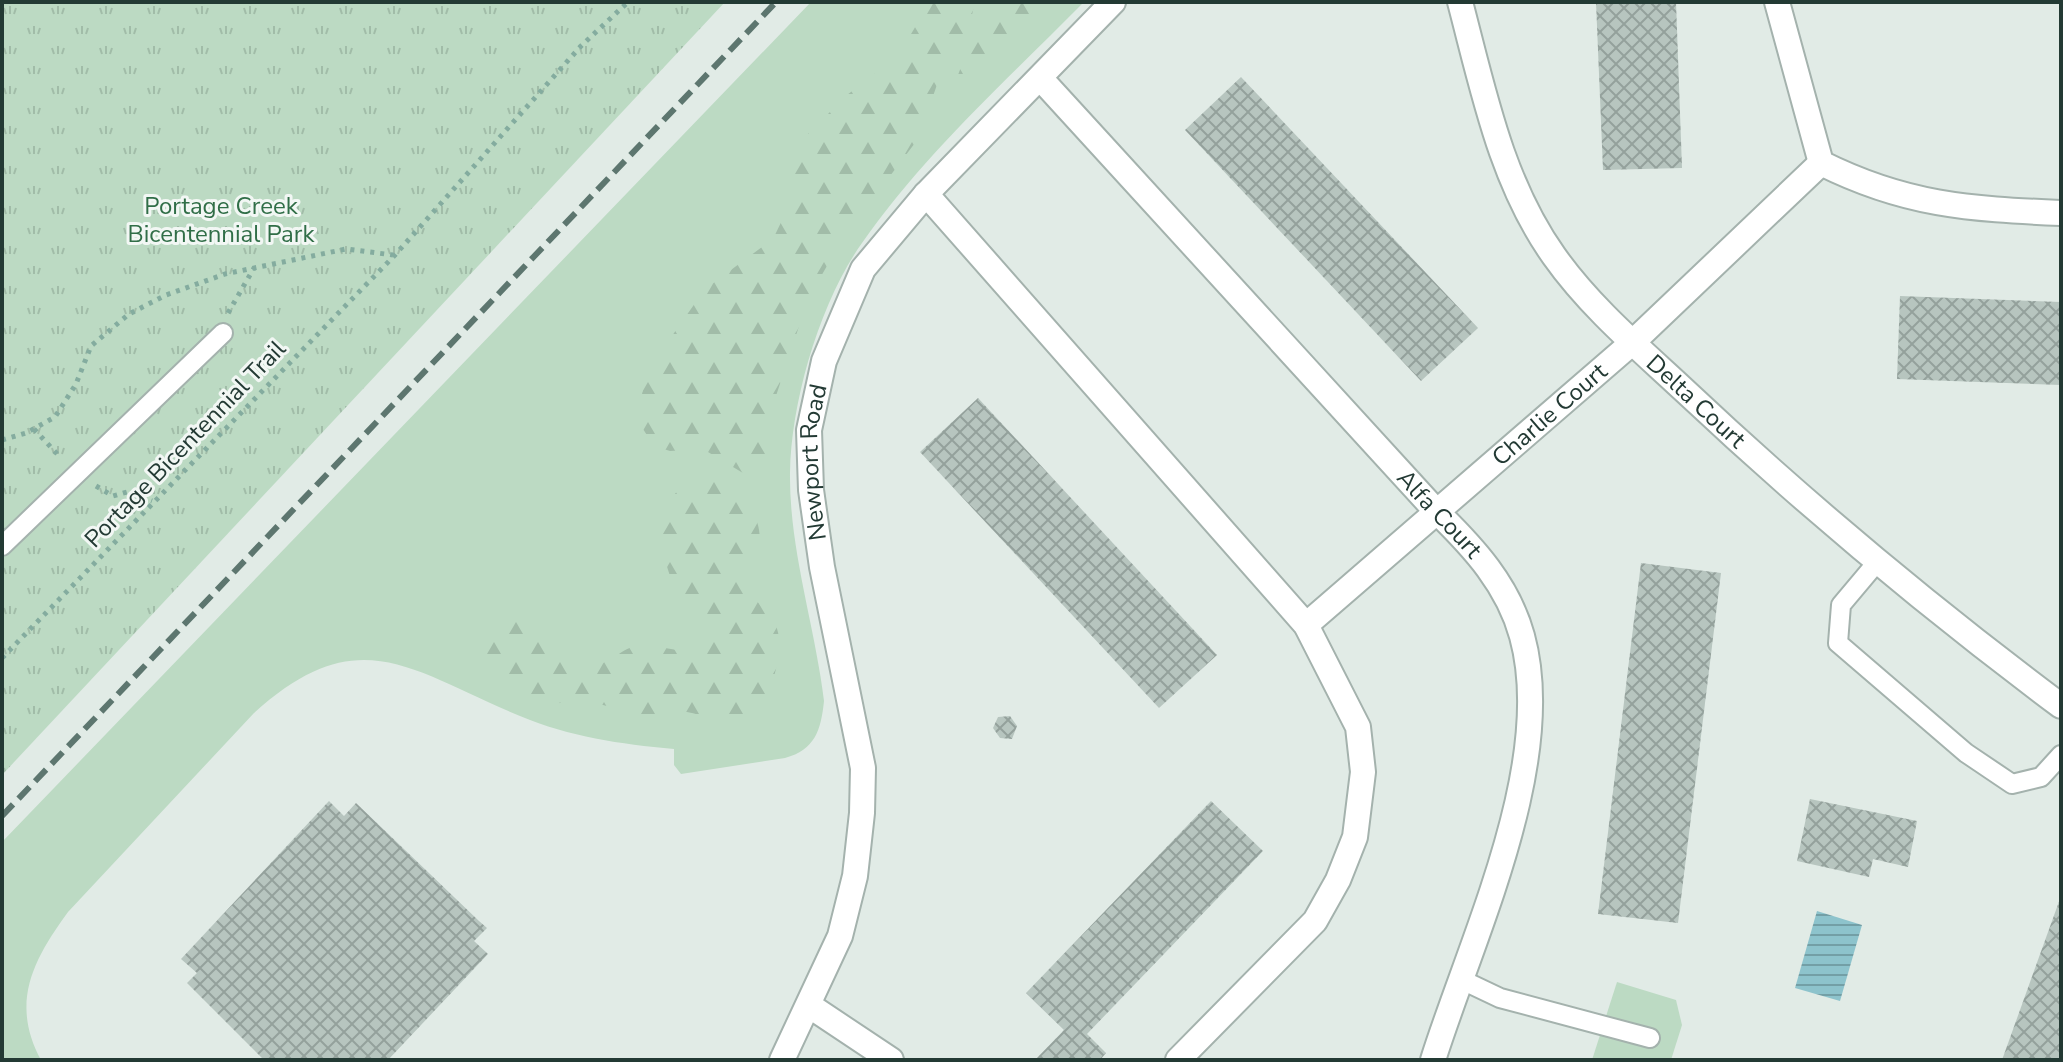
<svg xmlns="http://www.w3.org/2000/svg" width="2063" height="1062" font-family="'Nunito Sans',sans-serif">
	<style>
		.green { fill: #bcdac3 }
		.forest { fill: url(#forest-firs) }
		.park { fill: url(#park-tufts) }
		.water { fill: url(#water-rules) }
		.building { fill: url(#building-cross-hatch) }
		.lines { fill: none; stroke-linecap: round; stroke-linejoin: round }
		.service-casing { stroke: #a4b2ad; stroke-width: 22 }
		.minor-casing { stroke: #a4b2ad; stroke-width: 28 }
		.path { stroke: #84ac9f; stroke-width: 5; stroke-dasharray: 4 6; stroke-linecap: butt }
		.service { stroke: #fff; stroke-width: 18 }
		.minor { stroke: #fff; stroke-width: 24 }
		.rail { stroke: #5d766f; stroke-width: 6; stroke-dasharray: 16 8; stroke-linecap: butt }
		.labels { text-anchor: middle; stroke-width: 6; stroke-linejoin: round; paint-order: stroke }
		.park-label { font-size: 24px; fill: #306e47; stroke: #f2f7f4 }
		.street-label { font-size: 24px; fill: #233a34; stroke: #f2f7f4 }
	</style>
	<defs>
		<pattern id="forest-firs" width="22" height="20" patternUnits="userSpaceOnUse" patternTransform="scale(2)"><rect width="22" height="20" fill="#bcdac3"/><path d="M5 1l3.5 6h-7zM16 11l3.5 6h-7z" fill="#a1bca8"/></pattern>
		<pattern id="park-tufts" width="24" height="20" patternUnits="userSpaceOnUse" patternTransform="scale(2)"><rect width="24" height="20" fill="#bcdac3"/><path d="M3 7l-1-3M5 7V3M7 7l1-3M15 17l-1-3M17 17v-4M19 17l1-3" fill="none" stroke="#a1bca8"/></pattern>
		<pattern id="water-rules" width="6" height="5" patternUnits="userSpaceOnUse" patternTransform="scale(2)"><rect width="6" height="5" fill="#8dc3cc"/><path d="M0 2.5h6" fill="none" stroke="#739fa6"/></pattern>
		<pattern id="building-cross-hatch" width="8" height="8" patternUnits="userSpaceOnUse" patternTransform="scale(2)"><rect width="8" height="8" fill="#b7c5bf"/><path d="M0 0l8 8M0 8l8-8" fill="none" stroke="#94a19c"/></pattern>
	</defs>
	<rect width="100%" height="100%" fill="#e1ebe6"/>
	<g class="green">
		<path d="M811,2H1084C1008,79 924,154 862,243C820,302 791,401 790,473C789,549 815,626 824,701C821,730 815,750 785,758L681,774L674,765V749C620,744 570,737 520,716C411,671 359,618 254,713L68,912C33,960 10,1003 41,1060H2V842Z"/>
		<path d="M1617,982L1676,1000L1682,1025L1671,1060H1592Z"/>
	</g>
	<g class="forest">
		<path d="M930,2H975L967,36L939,79L918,139L843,238L808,299L771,411L768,451L759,470L743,473L703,449L670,451L654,446L643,429L641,416V398L648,370L705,289L773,239L787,210L794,167L803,139L847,95L898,56Z"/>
		<path d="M998,2H1053L977,81L966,85L958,75L961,67Z"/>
		<path d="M705,479C737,484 765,514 759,548C757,556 752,563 751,571C745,596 764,606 775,624C786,643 773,690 761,706C739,735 707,714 681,711C669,709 658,716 645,716C625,715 607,703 586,702C570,701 554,706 537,701C497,691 457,649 503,617C556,616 547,649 579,664C600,674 617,650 636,646C661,640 686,664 705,637C702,617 683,603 674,585C656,549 655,483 705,479Z"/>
	</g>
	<path class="park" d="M2,2H725L2,775Z"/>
	<path class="water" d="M1817,911L1862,925L1840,1001L1795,988Z"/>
	<g class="building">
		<path d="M1596,2H1676L1682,168L1603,170Z"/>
		<path d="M1241,77L1478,328L1421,381L1185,130Z"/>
		<path d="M1900,296L2061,302V385L1897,379Z"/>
		<path d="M978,398L1217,655L1159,708L920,452Z"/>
		<path d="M1641,563L1721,573L1678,923L1598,914Z"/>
		<path d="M1010,716L1017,726L1012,739L1000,738L993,728L998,717Z"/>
		<path d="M1810,799L1917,821L1908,867L1873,859L1869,877L1797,861Z"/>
		<path d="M329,801L344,816L356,803L479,921L487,928L474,941L488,954L388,1060H264L187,983L197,973L181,959Z"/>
		<path d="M1211,801L1263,851L1087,1034L1106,1053L1100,1060H1035L1064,1030L1026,993Z"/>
		<path d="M2061,896V1060H2002Z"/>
	</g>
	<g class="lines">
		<g class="service-casing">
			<g id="service">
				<path d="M2,546L223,333"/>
				<path d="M1878,561L1841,605L1838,643L1966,753L2012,784L2041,777L2061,755"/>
				<path d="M1460,979L1500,998L1650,1038"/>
			</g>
		</g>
		<g class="minor-casing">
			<g id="minor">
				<path id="s1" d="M1460,2C1483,89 1501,182 1554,256C1590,307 1640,349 1685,391C1804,503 1930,608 2061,706"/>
				<path d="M1777,2L1821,163C1905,205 1968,209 2061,213"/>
				<path id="s2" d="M1041,79L1437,512C1474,548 1508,585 1522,636C1557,763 1471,939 1433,1060"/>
				<path d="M926,194L1306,625L1358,727L1363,772L1355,837L1338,880L1315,921L1178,1060"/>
				<path id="s3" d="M1306,625L1633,342L1821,163"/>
				<path d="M810,1006L891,1060"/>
				<path id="s4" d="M782,1060L840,936L855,876L862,813L863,768L822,567L811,490L809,430L824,361L863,269L926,194L1113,2"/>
			</g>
		</g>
		<g class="path">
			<path d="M228,313L254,268"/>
			<path d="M34,429L60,457"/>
			<path d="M2,440L26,433L55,417L76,384L91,346L129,314L166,295L225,274L346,249L393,255"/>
			<path d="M96,486L113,496L127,492L152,501"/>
			<path d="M2,658L395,255L581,46L628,2"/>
		</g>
		<use href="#service" class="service"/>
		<use href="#minor" class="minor"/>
		<path class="rail" d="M2,816L776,2"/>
	</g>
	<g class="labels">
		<g class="park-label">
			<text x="221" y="214">Portage Creek<tspan x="221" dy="28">Bicentennial Park</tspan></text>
		</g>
		<g class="street-label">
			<text dy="8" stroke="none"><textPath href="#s1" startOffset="476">Delta Court</textPath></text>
			<text dy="8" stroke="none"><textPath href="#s3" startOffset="322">Charlie Court</textPath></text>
			<text transform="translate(185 444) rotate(-46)" y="8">Portage Bicentennial Trail</text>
			<text dy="8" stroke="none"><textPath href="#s4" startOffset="618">Newport Road</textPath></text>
			<text dy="8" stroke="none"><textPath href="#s2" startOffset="590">Alfa Court</textPath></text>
		</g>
	</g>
	<rect width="2063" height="1062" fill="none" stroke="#233a34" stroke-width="8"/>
</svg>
